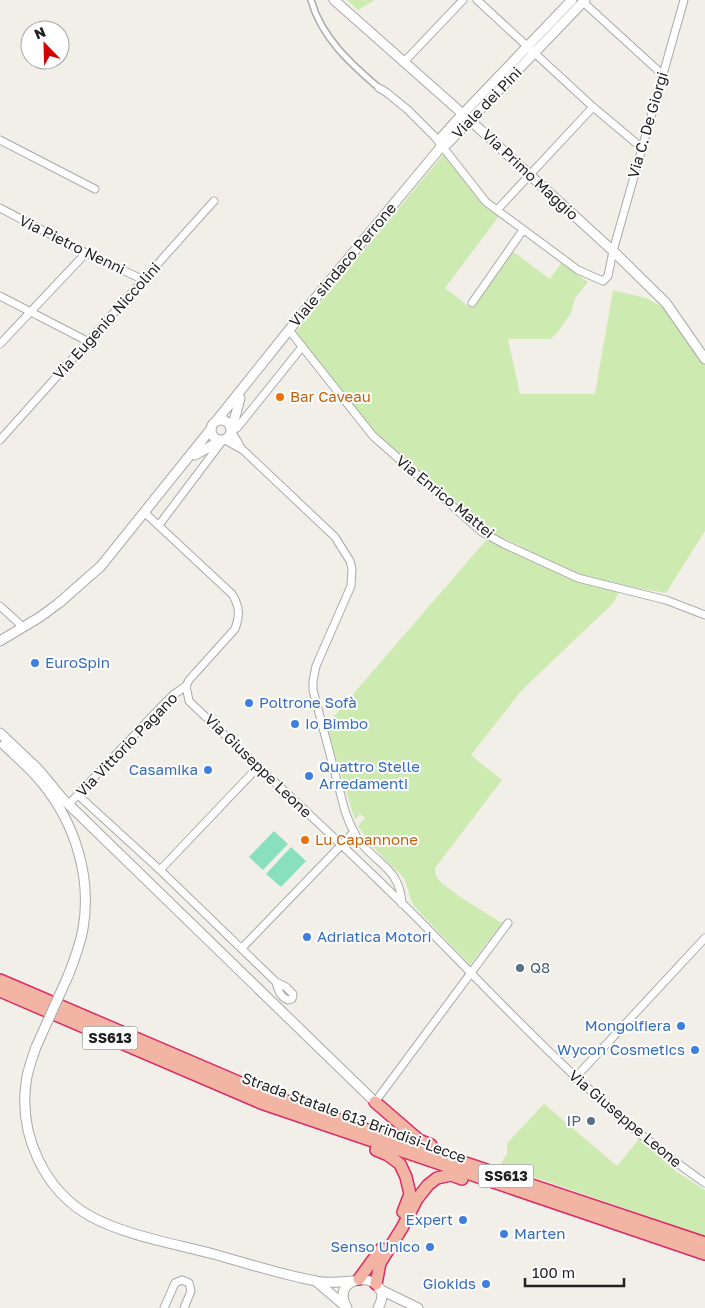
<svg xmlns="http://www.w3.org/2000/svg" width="705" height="1308" font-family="'Golos Text',sans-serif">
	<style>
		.grass { fill: #cdebb0 }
		.pitch { fill: #88e0be }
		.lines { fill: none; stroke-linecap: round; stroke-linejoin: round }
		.pedestrian-casing { stroke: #a9a9a9; stroke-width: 8 }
		.minor-casing { stroke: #a9a9a9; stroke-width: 9 }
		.tertiary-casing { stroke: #a9a9a9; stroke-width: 11 }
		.trunk-casing { stroke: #dc2a67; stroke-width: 14 }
		.pedestrian { stroke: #fff; stroke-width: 5 }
		.minor { stroke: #fff; stroke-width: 7 }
		.tertiary { stroke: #fff; stroke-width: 9 }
		.trunk { stroke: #f2b4a3; stroke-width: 11 }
		.tertiary-bridge-casing { stroke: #a9a9a9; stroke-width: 11; stroke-linecap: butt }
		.tertiary-bridge { stroke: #fff; stroke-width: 9 }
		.food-dot { fill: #e8710a; stroke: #fff; stroke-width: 2 }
		.shop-dot { fill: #3f7fe0; stroke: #fff; stroke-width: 2 }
		.service-dot { fill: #5c6f8a; stroke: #fff; stroke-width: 2 }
		.labels { text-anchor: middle; stroke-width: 4; stroke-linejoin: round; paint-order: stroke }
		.shield { fill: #fff; stroke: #646464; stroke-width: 1 }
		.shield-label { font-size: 14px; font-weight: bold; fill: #222 }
		.street-label { font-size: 15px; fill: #222; stroke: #fff }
		.food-label { font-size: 15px; fill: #c56008; stroke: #fff; text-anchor: start }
		.shop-label { font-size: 15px; fill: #366cbe; stroke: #fff; text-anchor: start }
		.service-label { font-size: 15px; fill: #4e5e75; stroke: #fff; text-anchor: start }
	</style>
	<rect width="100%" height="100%" fill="#f2efe9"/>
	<g class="grass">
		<path d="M347,0H375L358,10Z"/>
		<path d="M444,154L477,198L499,216L445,288L471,308L512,251L550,279L561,263L588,282L575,298L571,313L557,333L551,339H508L520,394H595L613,290L646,298L663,307L705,363V531L666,593L607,583L580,576L483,528L366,424L295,333Z"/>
		<path d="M487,539L578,581L592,586L620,591L613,603L603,613L522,690L471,755L502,780L435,868C435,869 436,876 436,876C442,888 490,915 502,923L470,965L413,905L404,878L372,846L358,826L365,818L360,814L355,820L325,722L327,721L329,722Z"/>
		<path d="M544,1104L617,1166L639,1139L677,1172L705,1190V1236L528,1175L501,1163L507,1154V1143Z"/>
	</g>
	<g class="pitch">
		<path d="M274,831L288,844L263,870L249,857Z"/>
		<path d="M291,847L306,861L281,887L266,874Z"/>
	</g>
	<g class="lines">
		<g class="pedestrian-casing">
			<path id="pedestrian" d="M311,0C321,37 351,64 379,88"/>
		</g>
		<g class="minor-casing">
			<g id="minor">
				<path d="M477,0L593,107L642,148"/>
				<path d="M583,2L663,75"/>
				<path d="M404,62L463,0"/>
				<path d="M379,88L386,92L408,110L435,137L486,202L578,270L603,281L608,276L613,251L684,0"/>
				<path d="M0,140L95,189"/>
				<path d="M0,208L86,253L144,280"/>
				<path d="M497,210L593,107"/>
				<path d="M0,296L89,342"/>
				<path d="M472,303L523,230"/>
				<path d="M289,330L373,436L482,532L504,544L578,578L666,600L705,615"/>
				<path d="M0,344L86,253"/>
				<path d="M232,430L237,428L302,347"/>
				<path d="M232,432L241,448"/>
				<path d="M0,440L214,201"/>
				<path d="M225,440L243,450L335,537L350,561L352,569L351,586L316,666L313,681V690L345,811C349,822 353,833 361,843C380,866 400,870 402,904"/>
				<path d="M144,512L232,594C240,607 240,615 235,629L189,680L186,686L189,701C265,774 344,845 419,920C510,1012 598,1109 705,1183"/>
				<path d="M159,525L223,440"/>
				<path d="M0,606L23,627"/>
				<path d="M78,795L160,870L276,982L286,987L293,994L292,999L288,1000C280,997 278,990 276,982"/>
				<path d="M68,805L159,709L173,695L186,686"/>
				<path d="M160,870L258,767"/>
				<path d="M242,948L354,832"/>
				<path d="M575,1078L705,938"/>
				<path d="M375,1102L508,923"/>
				<path d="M164,1308L175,1283L182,1280L189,1283L191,1291L184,1308"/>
			</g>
		</g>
		<g class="tertiary-casing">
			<g id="tertiary">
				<path d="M334,0L473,123L613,251L666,303L705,359"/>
				<path d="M441,147L442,137L457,120L572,0"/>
				<circle cx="221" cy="430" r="10"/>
				<path d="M217,420L289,330L441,147L448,143L470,120L585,0"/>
				<path d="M232,429L240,398"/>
				<path d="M195,455L220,441"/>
				<path d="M0,641L40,617L59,603L101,566L211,429"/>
				<path d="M0,733L39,770L62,798L375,1102"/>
				<path d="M4,745C17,757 31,769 42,783C75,823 92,877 83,929C80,945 74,961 68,976"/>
				<path d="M36,1047C32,1059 27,1071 26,1083C19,1135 44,1190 90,1216C126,1236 177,1244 217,1255C249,1264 283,1275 316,1281C328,1284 342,1281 354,1281"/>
				<path d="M317,1282L345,1306"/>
				<path d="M379,1289L418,1308"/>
				<path d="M347,1308C326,1270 399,1271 378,1308"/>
			</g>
		</g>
		<g class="trunk-casing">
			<g id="trunk">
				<path d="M0,980L264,1093L364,1129L705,1243"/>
				<path d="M0,991L261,1103L705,1254"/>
				<path d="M375,1102L419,1140L431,1145"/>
				<path d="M376,1150L388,1155L400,1164L406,1177L410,1194L403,1212"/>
				<path d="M359,1279L381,1249"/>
				<path d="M376,1284L380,1263L402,1228L417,1199L428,1185L437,1178L451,1175L462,1179"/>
			</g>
		</g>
		<use href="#pedestrian" class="pedestrian"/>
		<use href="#minor" class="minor"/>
		<use href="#tertiary" class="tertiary"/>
		<use href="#trunk" class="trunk"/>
		<g class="tertiary-bridge-casing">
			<path id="tertiary-bridge" d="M36,1047L68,976"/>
		</g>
		<use href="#tertiary-bridge" class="tertiary-bridge"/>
	</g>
	<g class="food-dot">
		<circle cx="280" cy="397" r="5"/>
		<circle cx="305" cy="840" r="5"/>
	</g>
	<g class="shop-dot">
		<circle cx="35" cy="663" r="5"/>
		<circle cx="249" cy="703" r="5"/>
		<circle cx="295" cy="724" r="5"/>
		<circle cx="208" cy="770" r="5"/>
		<circle cx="309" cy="776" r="5"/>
		<circle cx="307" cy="937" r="5"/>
		<circle cx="681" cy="1026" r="5"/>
		<circle cx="695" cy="1050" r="5"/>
		<circle cx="463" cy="1220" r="5"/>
		<circle cx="504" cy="1234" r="5"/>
		<circle cx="430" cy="1247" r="5"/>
		<circle cx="486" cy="1284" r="5"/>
	</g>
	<g class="service-dot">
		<circle cx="520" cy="968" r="5"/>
		<circle cx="591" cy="1121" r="5"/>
	</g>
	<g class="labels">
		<g class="shield">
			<rect x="82.5" y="1026.5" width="55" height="23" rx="4"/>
			<rect x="478.5" y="1164.5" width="55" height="23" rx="4"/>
		</g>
		<g class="shield-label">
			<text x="110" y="1043">SS613</text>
			<text x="506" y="1181">SS613</text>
		</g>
		<g class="street-label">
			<text transform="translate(487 103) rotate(-46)" y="5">Viale dei Pini</text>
			<text transform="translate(648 125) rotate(-74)" y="5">Via C. De Giorgi</text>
			<text transform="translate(530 175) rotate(43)" y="5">Via Primo Maggio</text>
			<text transform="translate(72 245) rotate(26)" y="5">Via Pietro Nenni</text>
			<text transform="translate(343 265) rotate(-50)" y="5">Viale sindaco Perrone</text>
			<text transform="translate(107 321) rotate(-48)" y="5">Via Eugenio Niccolini</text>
			<text transform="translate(445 497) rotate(39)" y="5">Via Enrico Mattei</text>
			<text transform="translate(127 745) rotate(-46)" y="5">Via Vittorio Pagano</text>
			<text transform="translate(258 766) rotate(44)" y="5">Via Giuseppe Leone</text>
			<text transform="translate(354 1118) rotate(20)" y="5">Strada Statale 613 Brindisi-Lecce</text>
			<text transform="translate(625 1119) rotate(40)" y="5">Via Giuseppe Leone</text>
		</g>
		<g class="food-label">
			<text x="290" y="402">Bar Caveau</text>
			<text x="315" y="845">Lu Capannone</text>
		</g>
		<g class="shop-label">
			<text x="45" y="668">EuroSpin</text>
			<text x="259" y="708">Poltrone Sofà</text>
			<text x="305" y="729">Io Bimbo</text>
			<text x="319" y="772">Quattro Stelle<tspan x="319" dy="17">Arredamenti</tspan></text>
			<text x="198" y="775" text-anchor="end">Casamika</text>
			<text x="317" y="942">Adriatica Motori</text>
			<text x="671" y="1031" text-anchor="end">Mongolfiera</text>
			<text x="685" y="1055" text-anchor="end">Wycon Cosmetics</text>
			<text x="453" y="1225" text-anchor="end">Expert</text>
			<text x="514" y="1239">Marten</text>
			<text x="420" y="1252" text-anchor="end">Senso Unico</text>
			<text x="476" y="1289" text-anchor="end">Giokids</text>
		</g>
		<g class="service-label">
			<text x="530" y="973">Q8</text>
			<text x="581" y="1126" text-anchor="end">IP</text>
		</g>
	</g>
	<g transform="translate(45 45) rotate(337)"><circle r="24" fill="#ffffff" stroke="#a7a7a7"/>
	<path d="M0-4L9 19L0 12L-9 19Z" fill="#d40000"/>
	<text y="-8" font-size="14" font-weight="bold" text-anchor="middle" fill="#222222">N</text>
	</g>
	<path d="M525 1278v8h99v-8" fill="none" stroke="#222222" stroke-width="2.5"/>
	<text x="532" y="1278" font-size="15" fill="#222222" stroke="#ffffff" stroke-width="4" paint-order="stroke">100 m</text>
</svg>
